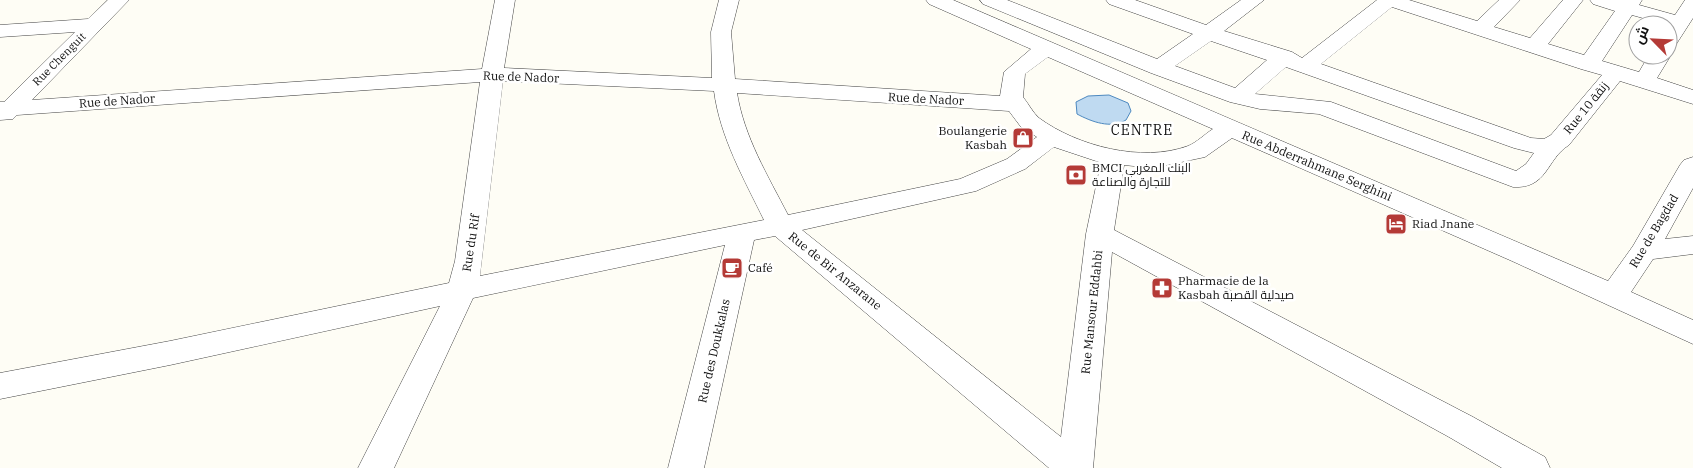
<svg xmlns="http://www.w3.org/2000/svg" width="1693" height="468" font-family="'IBM Plex Serif',Cairo,serif">
	<style>
		.water { fill: #bfdaf1; stroke: #4d89c0 }
		.lines { fill: none; stroke-linecap: round; stroke-linejoin: round }
		.minor-casing { stroke: #444; stroke-width: 1 }
		.minor { fill: #fff; fill-rule: evenodd }
		.labels { text-anchor: middle; stroke-width: 5; stroke-linejoin: round; paint-order: stroke }
		.far-street-label { font-size: 11px; fill: #111; stroke: #fff }
		.street-label { font-size: 12px; fill: #111; stroke: #fff }
		.poi-label { font-size: 12px; fill: #111; stroke: #fff; text-anchor: start }
		.neighbourhood-label { font-size: 14px; letter-spacing: 1px; fill: #111; stroke: #fff }
	</style>
	<rect width="100%" height="100%" fill="#fefdf5"/>
	<path class="water" d="M1109,95L1128,103L1131,111L1126,120C1111,129 1092,122 1077,114L1076,102L1088,96Z"/>
	<g class="lines">
		<g class="minor-casing">
			<g id="minor">
				<path d="M108,0H129L32,100L482,69L495,0H515L504,68L712,78L711,32L719,0H739L731,32L735,79L1000,96L1004,72L1031,49L929,4L926,0H953L1608,281L1633,246L1680,165L1684,160L1693,157V188L1665,239L1693,236V254L1653,259L1631,292L1693,320V344L1512,261L1232,138L1205,157L1153,168L1124,165L1114,230L1473,417L1545,457L1550,468H1502L1449,437L1112,252L1093,468H1049L775,236L754,240L704,468H668L725,245L473,298L394,468H358L440,306L170,365L0,399V373L170,341L449,283L455,261L480,82L17,115L13,119L0,120V102H4L75,32L0,37V25L88,19ZM1048,57L1213,129C1205,134 1196,143 1188,146C1142,163 1077,146 1039,118C1033,113 1028,103 1023,97L1025,74ZM503,81L714,91C720,137 744,179 764,220L480,276ZM737,93L1009,111L1021,127L1037,137L1007,159L960,179L788,215C768,176 744,137 737,93ZM1054,147L1099,162V172L1086,234L1061,437L802,230L976,191L1025,169Z"/>
				<path d="M980,0H1007L1157,59L1193,34L1109,4L1106,0H1135L1206,25L1241,0H1264L1224,31L1292,52L1302,58L1377,0H1409L1477,21L1499,0H1520L1494,27L1530,38L1563,0H1583L1548,44L1584,55L1615,11L1593,4L1590,0H1642L1639,5L1675,15L1685,0H1693V18L1675,46L1668,48V25L1632,15L1602,61L1639,72L1649,55H1668V51L1671,55L1657,78L1693,90V104L1620,81L1569,145C1546,159 1548,189 1513,187L1319,114L1260,109L1230,102L1151,73L983,4ZM1392,7L1581,69L1602,75L1551,135L1544,139L1531,138L1321,64ZM1211,41L1261,58L1267,60L1235,88L1175,66ZM1286,67L1514,148L1534,153L1526,164L1516,171L1331,102L1255,94Z"/>
			</g>
		</g>
		<use href="#minor" class="minor"/>
	</g>
	<defs>
		<g id="shop-square" transform="scale(1.125)"><rect x="-9" y="-9" width="18" height="18" rx="4" fill="#b43a36" stroke="#fff"/><path d="M-5-2.5h2.3a2.7 3.5 0 0 1 5.4 0H5L5.5 6h-11ZM-1.5-2.5h3a1.5 2.3 0 0 0-3 0Z" fill="#fff"/></g>
		<g id="bank-square" transform="scale(1.125)"><rect x="-9" y="-9" width="18" height="18" rx="4" fill="#b43a36" stroke="#fff"/><path d="M-6-4H6V4H-6ZM0-2.3a2.3 2.3 0 1 0 0 4.6a2.3 2.3 0 1 0 0-4.6Z" fill="#fff"/></g>
		<g id="hotel-square" transform="scale(1.125)"><rect x="-9" y="-9" width="18" height="18" rx="4" fill="#b43a36" stroke="#fff"/><path d="M-6-4.5h1.5V1H6V5H4.5V3h-9V5H-6ZM-4 0a1.8 1.8 0 1 1 3.6 0ZM.5 0V-2.5h3Q6-2.5 6 0Z" fill="#fff"/></g>
		<g id="cafe-square" transform="scale(1.125)"><rect x="-9" y="-9" width="18" height="18" rx="4" fill="#b43a36" stroke="#fff"/><path d="M-5.5-4.5H6V0H3Q3 3.5 0 3.5H-2.5Q-5.5 3.5-5.5 0ZM3-3.2v2h1.7v-2ZM-6 4.5H4V6H-6Z" fill="#fff"/></g>
		<g id="pharmacy-square" transform="scale(1.125)"><rect x="-9" y="-9" width="18" height="18" rx="4" fill="#b43a36" stroke="#fff"/><path d="M-2-6h4v4h4v4h-4v4h-4v-4h-4v-4h4Z" fill="#fff"/></g>
	</defs>
	<g fill-rule="evenodd">
		<use href="#shop-square" x="1023" y="138"/>
		<use href="#bank-square" x="1076" y="175"/>
		<use href="#hotel-square" x="1396" y="224"/>
		<use href="#cafe-square" x="732" y="268"/>
		<use href="#pharmacy-square" x="1162" y="288"/>
	</g>
	<g class="labels">
		<g class="far-street-label">
			<text transform="translate(59 59) rotate(-45)" y="4">Rue Chenguit</text>
		</g>
		<g class="street-label">
			<text transform="translate(521 77) rotate(2)" y="4">Rue de Nador</text>
			<text transform="translate(926 99) rotate(3)" y="4">Rue de Nador</text>
			<text transform="translate(117 101) rotate(-4)" y="4">Rue de Nador</text>
			<text transform="translate(1586 108) rotate(-51)" y="4">Rue 10 زنقة</text>
			<text transform="translate(1317 166) rotate(23)" y="4">Rue Abderrahmane Serghini</text>
			<text transform="translate(1654 231) rotate(-59)" y="4">Rue de Bagdad</text>
			<text transform="translate(471 243) rotate(-81)" y="4">Rue du Rif</text>
			<text transform="translate(835 271) rotate(39)" y="4">Rue de Bir Anzarane</text>
			<text transform="translate(1092 312) rotate(-84)" y="4">Rue Mansour Eddahbi</text>
			<text transform="translate(714 351) rotate(-77)" y="4">Rue des Doukkalas</text>
		</g>
		<g class="poi-label">
			<text x="1007" y="135" text-anchor="end">Boulangerie<tspan x="1007" dy="14">Kasbah</tspan></text>
			<text x="1092" y="172">BMCI البنك المغربي<tspan x="1092" dy="14">للتجارة والصناعة</tspan></text>
			<text x="1412" y="228">Riad Jnane</text>
			<text x="748" y="272">Café</text>
			<text x="1178" y="285">Pharmacie de la<tspan x="1178" dy="14">Kasbah صيدلية القصبة</tspan></text>
		</g>
		<g class="neighbourhood-label">
			<text x="1142" y="135">CENTRE</text>
		</g>
	</g>
	<g transform="translate(1653 40) rotate(294)"><circle r="24" fill="#ffffff" stroke="#a0a0a0"/>
	<path d="M0-4L9 19L0 12L-9 19Z" fill="#b43a36"/>
	<text y="-8" font-size="14" font-weight="bold" text-anchor="middle" fill="#111111">ش</text>
	</g>
</svg>
